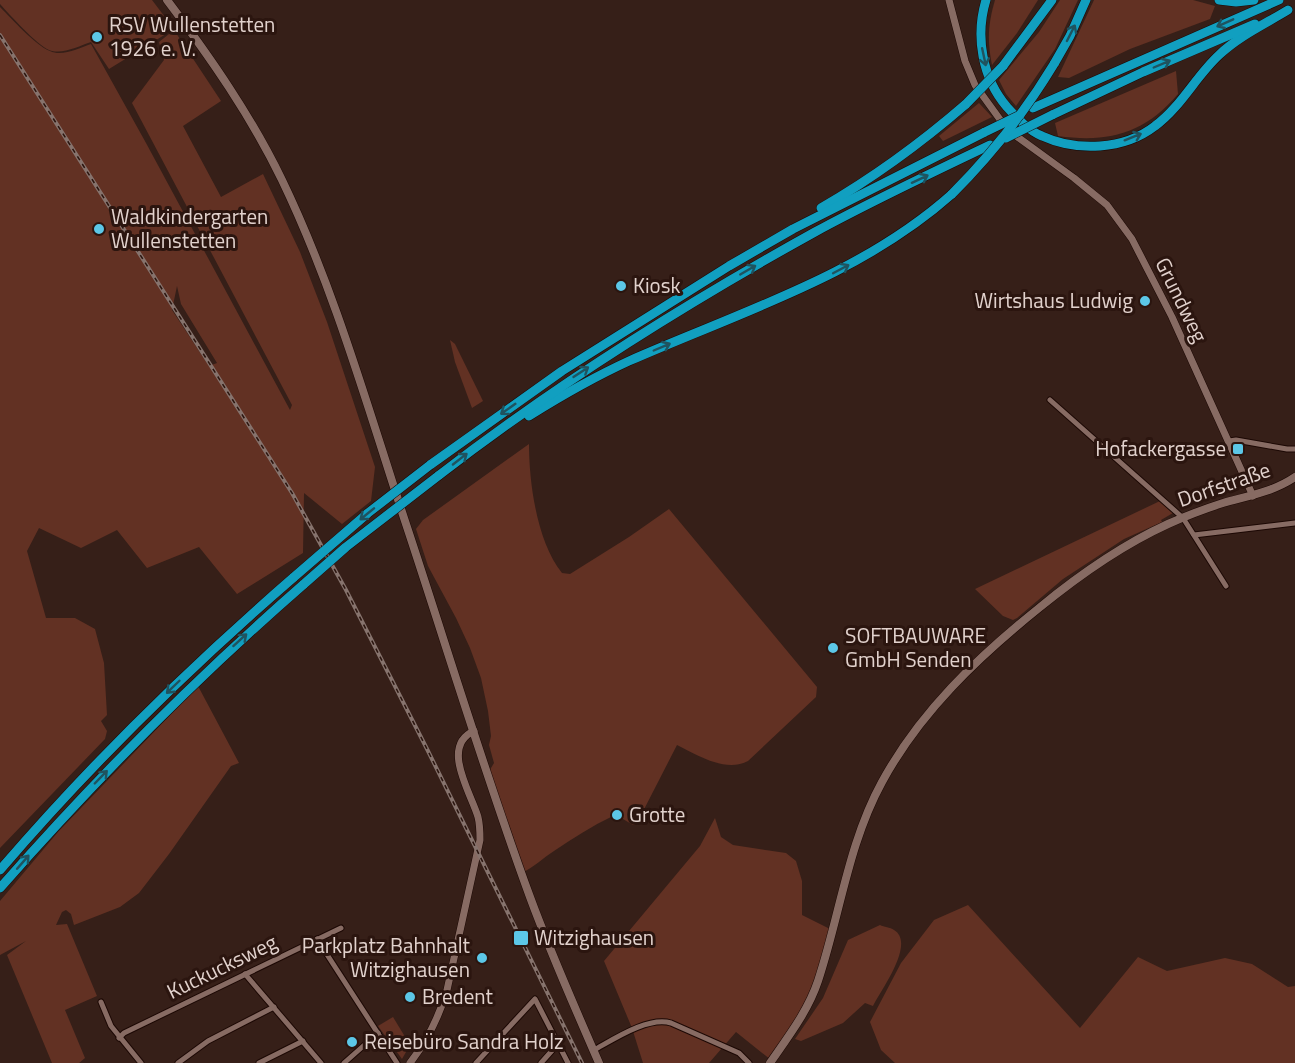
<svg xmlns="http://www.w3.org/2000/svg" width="1295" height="1063" font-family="'Titillium Web',sans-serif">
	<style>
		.green { fill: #623123; fill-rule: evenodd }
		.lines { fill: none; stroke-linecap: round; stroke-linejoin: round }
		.minor-casing { stroke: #1c0804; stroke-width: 7 }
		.tertiary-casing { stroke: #1c0804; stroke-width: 8 }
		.secondary-casing { stroke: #1c0804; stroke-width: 9 }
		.motorway-casing { stroke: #1c0804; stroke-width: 10 }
		.minor { stroke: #876b63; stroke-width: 5 }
		.tertiary { stroke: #876b63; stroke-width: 7 }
		.secondary { stroke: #876b63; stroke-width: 8 }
		.motorway { stroke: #119fc0; stroke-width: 9 }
		.rail-casing { stroke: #86736d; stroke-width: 4 }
		.rail { stroke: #2b150f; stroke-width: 1.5; stroke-dasharray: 4.5; stroke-linecap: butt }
		.motorway-bridge-casing { stroke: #1c0804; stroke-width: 10; stroke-linecap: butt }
		.motorway-bridge { stroke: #119fc0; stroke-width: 9 }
		.oneway { stroke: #1f535f }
		.poi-dot { fill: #5cc7e7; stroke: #2b150f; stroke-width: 2 }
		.labels { text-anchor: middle; stroke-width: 6; stroke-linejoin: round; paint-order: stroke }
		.poi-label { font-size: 21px; fill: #e2d2cd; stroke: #2b150f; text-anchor: start }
		.street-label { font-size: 21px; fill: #e2d2cd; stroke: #2b150f }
	</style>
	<rect width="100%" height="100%" fill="#361f18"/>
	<g class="green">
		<path d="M0,0H152L174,29L109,69L91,42C79,46 62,55 49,50C37,45 10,15 0,4Z"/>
		<path d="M995,0H1038L1017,33L992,65C987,40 988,24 995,0Z"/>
		<path d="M1060,0H1078L1055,49L1016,106L1006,94L999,80L1039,32Z"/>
		<path d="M1094,0H1193L1215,6L1210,19L1130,49L1069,78L1058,77Z"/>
		<path d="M0,7C12,19 35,45 50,51C62,57 79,48 91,44L146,143L290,410L292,405L132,103L164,60L159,42L174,30L221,101L183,126L221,197L263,174L300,252L327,322L375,467L371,501L342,524L304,493L303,553L237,594L199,547L147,568L117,530L81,548L39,528L27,551L46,618H75L95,629L104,663L107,715L101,721L107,731L105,739L0,848ZM177,286L181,304L217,363L209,366L172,310Z"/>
		<path d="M1176,71L1178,94C1144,134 1108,143 1058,136L1055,123Z"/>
		<path d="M979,103L992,117L943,141L939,136Z"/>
		<path d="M450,340L455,344L483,401L472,408L455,362Z"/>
		<path d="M529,444C529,483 537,542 562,573L570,574L629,537L669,509L817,687L816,697L748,761C726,773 697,755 677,745L636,825H633L618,816H613C592,826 573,838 554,851C543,858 534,867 522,873L488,773L494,763L489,745L491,736L488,711L481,678L470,648L456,618L428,566L416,529L423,520Z"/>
		<path d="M1160,501L1173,513L1161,520L1162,522L1124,539L1063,579L1017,618L1013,620L1003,616L975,589Z"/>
		<path d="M198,686L239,763L231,766L169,854L139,893L120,907L74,925L71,914L66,910L62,912L56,925L67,924L97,996L65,1010L85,1058L79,1063H52L7,955L26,941L0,955V901L58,832Z"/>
		<path d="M715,818L721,837L733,845L786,853L796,861L802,881V915L832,930L816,983L801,1014L771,1060L736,1032L709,1063H643L632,1028L604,961L700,846Z"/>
		<path d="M968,905L1080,1028L1138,957L1167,971L1225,958L1252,964L1288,987L1295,986V1063H895L881,1050L870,1022L901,963L934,920Z"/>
		<path d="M880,925C884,927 890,927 894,930C916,943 881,990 873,1006L865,1003L843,1023L801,1041L795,1039L823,998L848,940Z"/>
		<path d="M393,1017L410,1045L402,1059L378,1026Z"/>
	</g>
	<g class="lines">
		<g class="minor-casing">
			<g id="minor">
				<path d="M1050,400L1183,518L1226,586"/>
				<path d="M1229,441L1236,440L1287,449H1295"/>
				<path d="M1194,535L1295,523"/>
				<path d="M317,939L397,1063"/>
				<path d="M245,974L321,1063"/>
				<path d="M101,1002L111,1026L141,1063"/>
				<path d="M119,1038L124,1033L341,928"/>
				<path d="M594,1050C614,1039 649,1016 671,1023L739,1053L749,1063"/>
				<path d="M178,1063L208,1041L274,1007"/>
				<path d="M259,1063L303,1041"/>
				<path d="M344,1063L378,1033"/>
				<path d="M476,1063L535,999L568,1063"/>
				<path d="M541,1063L557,1045"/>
			</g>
		</g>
		<g class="tertiary-casing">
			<g id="tertiary">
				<path d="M949,0L965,61L975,85L1004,125"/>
				<path d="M1012,133L1074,178L1107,205L1132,239L1172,317L1253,496"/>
				<path d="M410,1063C427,1041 439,1017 447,990L480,840C480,832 480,825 478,817C471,793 440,746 474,731"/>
			</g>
		</g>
		<g class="secondary-casing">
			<g id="secondary">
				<path d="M167,0C210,57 251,116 282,180C334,288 367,405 404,518C446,644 484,772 530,897C551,954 575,1008 599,1063"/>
				<path d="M770,1063C788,1037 808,1011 818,981C840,915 848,844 882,782C920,712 977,658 1039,608C1078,576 1122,545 1168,524C1186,516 1204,509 1223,503C1248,496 1273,492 1295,477"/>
			</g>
		</g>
		<g class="motorway-casing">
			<g id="motorway">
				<path d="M986,0C975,36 982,78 1007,107C1017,118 1029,131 1042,136C1077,152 1124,150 1155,126C1181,107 1196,76 1219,55C1239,36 1265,24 1288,10"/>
				<path d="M1219,0L1236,2L1254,0"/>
				<path d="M1054,64L1070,36L1086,0"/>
				<path d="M1003,66L1052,0"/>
				<path d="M1033,108L1279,0"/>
				<path d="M1052,115L1143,72L1255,24"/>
				<path d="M821,208C873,178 921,143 966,104"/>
				<path d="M529,416C561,396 594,377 629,361C740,312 860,276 952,194"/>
				<path d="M430,465L562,371L729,266L793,229L985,132"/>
				<path d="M438,476C557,384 683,305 815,232C872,201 931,173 990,145"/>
				<path d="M0,870C90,765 189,668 294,577"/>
				<path d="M0,888C95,780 195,679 304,584"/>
			</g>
		</g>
		<use href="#minor" class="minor"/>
		<use href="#tertiary" class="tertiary"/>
		<use href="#secondary" class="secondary"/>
		<use href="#motorway" class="motorway"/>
		<g class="rail-casing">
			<path id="rail" d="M0,35L292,493L346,590L427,749L582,1063"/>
		</g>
		<use href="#rail" class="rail"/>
		<g class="motorway-bridge-casing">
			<g id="motorway-bridge">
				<path d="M966,104L1003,66"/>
				<path d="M985,132L1020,115"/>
				<path d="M1006,138L1052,115"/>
				<path d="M952,194C992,154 1025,112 1054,64"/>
				<path d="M294,577L368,513L430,465"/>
				<path d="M304,584L346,547L438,476"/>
			</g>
		</g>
		<use href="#motorway-bridge" class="motorway-bridge"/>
	</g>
	<defs><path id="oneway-shaft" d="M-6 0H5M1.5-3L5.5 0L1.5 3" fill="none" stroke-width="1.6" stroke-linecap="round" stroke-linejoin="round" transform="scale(1.5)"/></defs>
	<g class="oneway">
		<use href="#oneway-shaft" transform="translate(1225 23) rotate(156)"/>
		<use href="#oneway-shaft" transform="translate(1071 33) rotate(-63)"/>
		<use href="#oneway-shaft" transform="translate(984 57) rotate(78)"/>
		<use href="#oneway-shaft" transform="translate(1162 64) rotate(-23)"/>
		<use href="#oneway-shaft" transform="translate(1133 137) rotate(-22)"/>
		<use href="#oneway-shaft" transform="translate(920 179) rotate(-25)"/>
		<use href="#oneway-shaft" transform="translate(841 269) rotate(-28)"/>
		<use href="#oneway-shaft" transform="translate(748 270) rotate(-30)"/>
		<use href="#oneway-shaft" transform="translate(662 347) rotate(-23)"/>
		<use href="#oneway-shaft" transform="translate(581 372) rotate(-33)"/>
		<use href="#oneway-shaft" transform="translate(508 409) rotate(145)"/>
		<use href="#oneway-shaft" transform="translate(460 459) rotate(-38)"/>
		<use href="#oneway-shaft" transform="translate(367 514) rotate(141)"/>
		<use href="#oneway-shaft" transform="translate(240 640) rotate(-42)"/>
		<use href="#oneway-shaft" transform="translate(173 687) rotate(136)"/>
		<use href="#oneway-shaft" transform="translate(101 777) rotate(-46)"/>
		<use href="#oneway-shaft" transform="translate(23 862) rotate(-49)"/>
	</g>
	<g class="poi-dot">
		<circle cx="97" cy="37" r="6"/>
		<circle cx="99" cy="229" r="6"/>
		<circle cx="621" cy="286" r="6"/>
		<circle cx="1145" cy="301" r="6"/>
		<rect x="1232" y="443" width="12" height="12" rx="3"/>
		<circle cx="833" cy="648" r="6"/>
		<circle cx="617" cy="815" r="6"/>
		<rect x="513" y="930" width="16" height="16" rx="3"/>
		<circle cx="482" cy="958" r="6"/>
		<circle cx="410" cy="997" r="6"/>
		<circle cx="352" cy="1042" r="6"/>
	</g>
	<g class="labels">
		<g class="poi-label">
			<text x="109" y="32">RSV Wullenstetten<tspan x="109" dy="24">1926 e. V.</tspan></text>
			<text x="111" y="224">Waldkindergarten<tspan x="111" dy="24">Wullenstetten</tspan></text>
			<text x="633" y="293">Kiosk</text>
			<text x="1133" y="308" text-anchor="end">Wirtshaus Ludwig</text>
			<text x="1226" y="456" text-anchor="end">Hofackergasse</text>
			<text x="845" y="643">SOFTBAUWARE<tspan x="845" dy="24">GmbH Senden</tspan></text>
			<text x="629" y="822">Grotte</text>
			<text x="534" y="945">Witzighausen</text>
			<text x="470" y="953" text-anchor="end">Parkplatz Bahnhalt<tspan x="470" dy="24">Witzighausen</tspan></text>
			<text x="422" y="1004">Bredent</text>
			<text x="364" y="1049">Reisebüro Sandra Holz</text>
		</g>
		<g class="street-label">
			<text transform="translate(1181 300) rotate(64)" y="7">Grundweg</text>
			<text transform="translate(1224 485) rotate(-19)" y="7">Dorfstraße</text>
			<text transform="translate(222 967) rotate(-26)" y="7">Kuckucksweg</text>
		</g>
	</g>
</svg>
